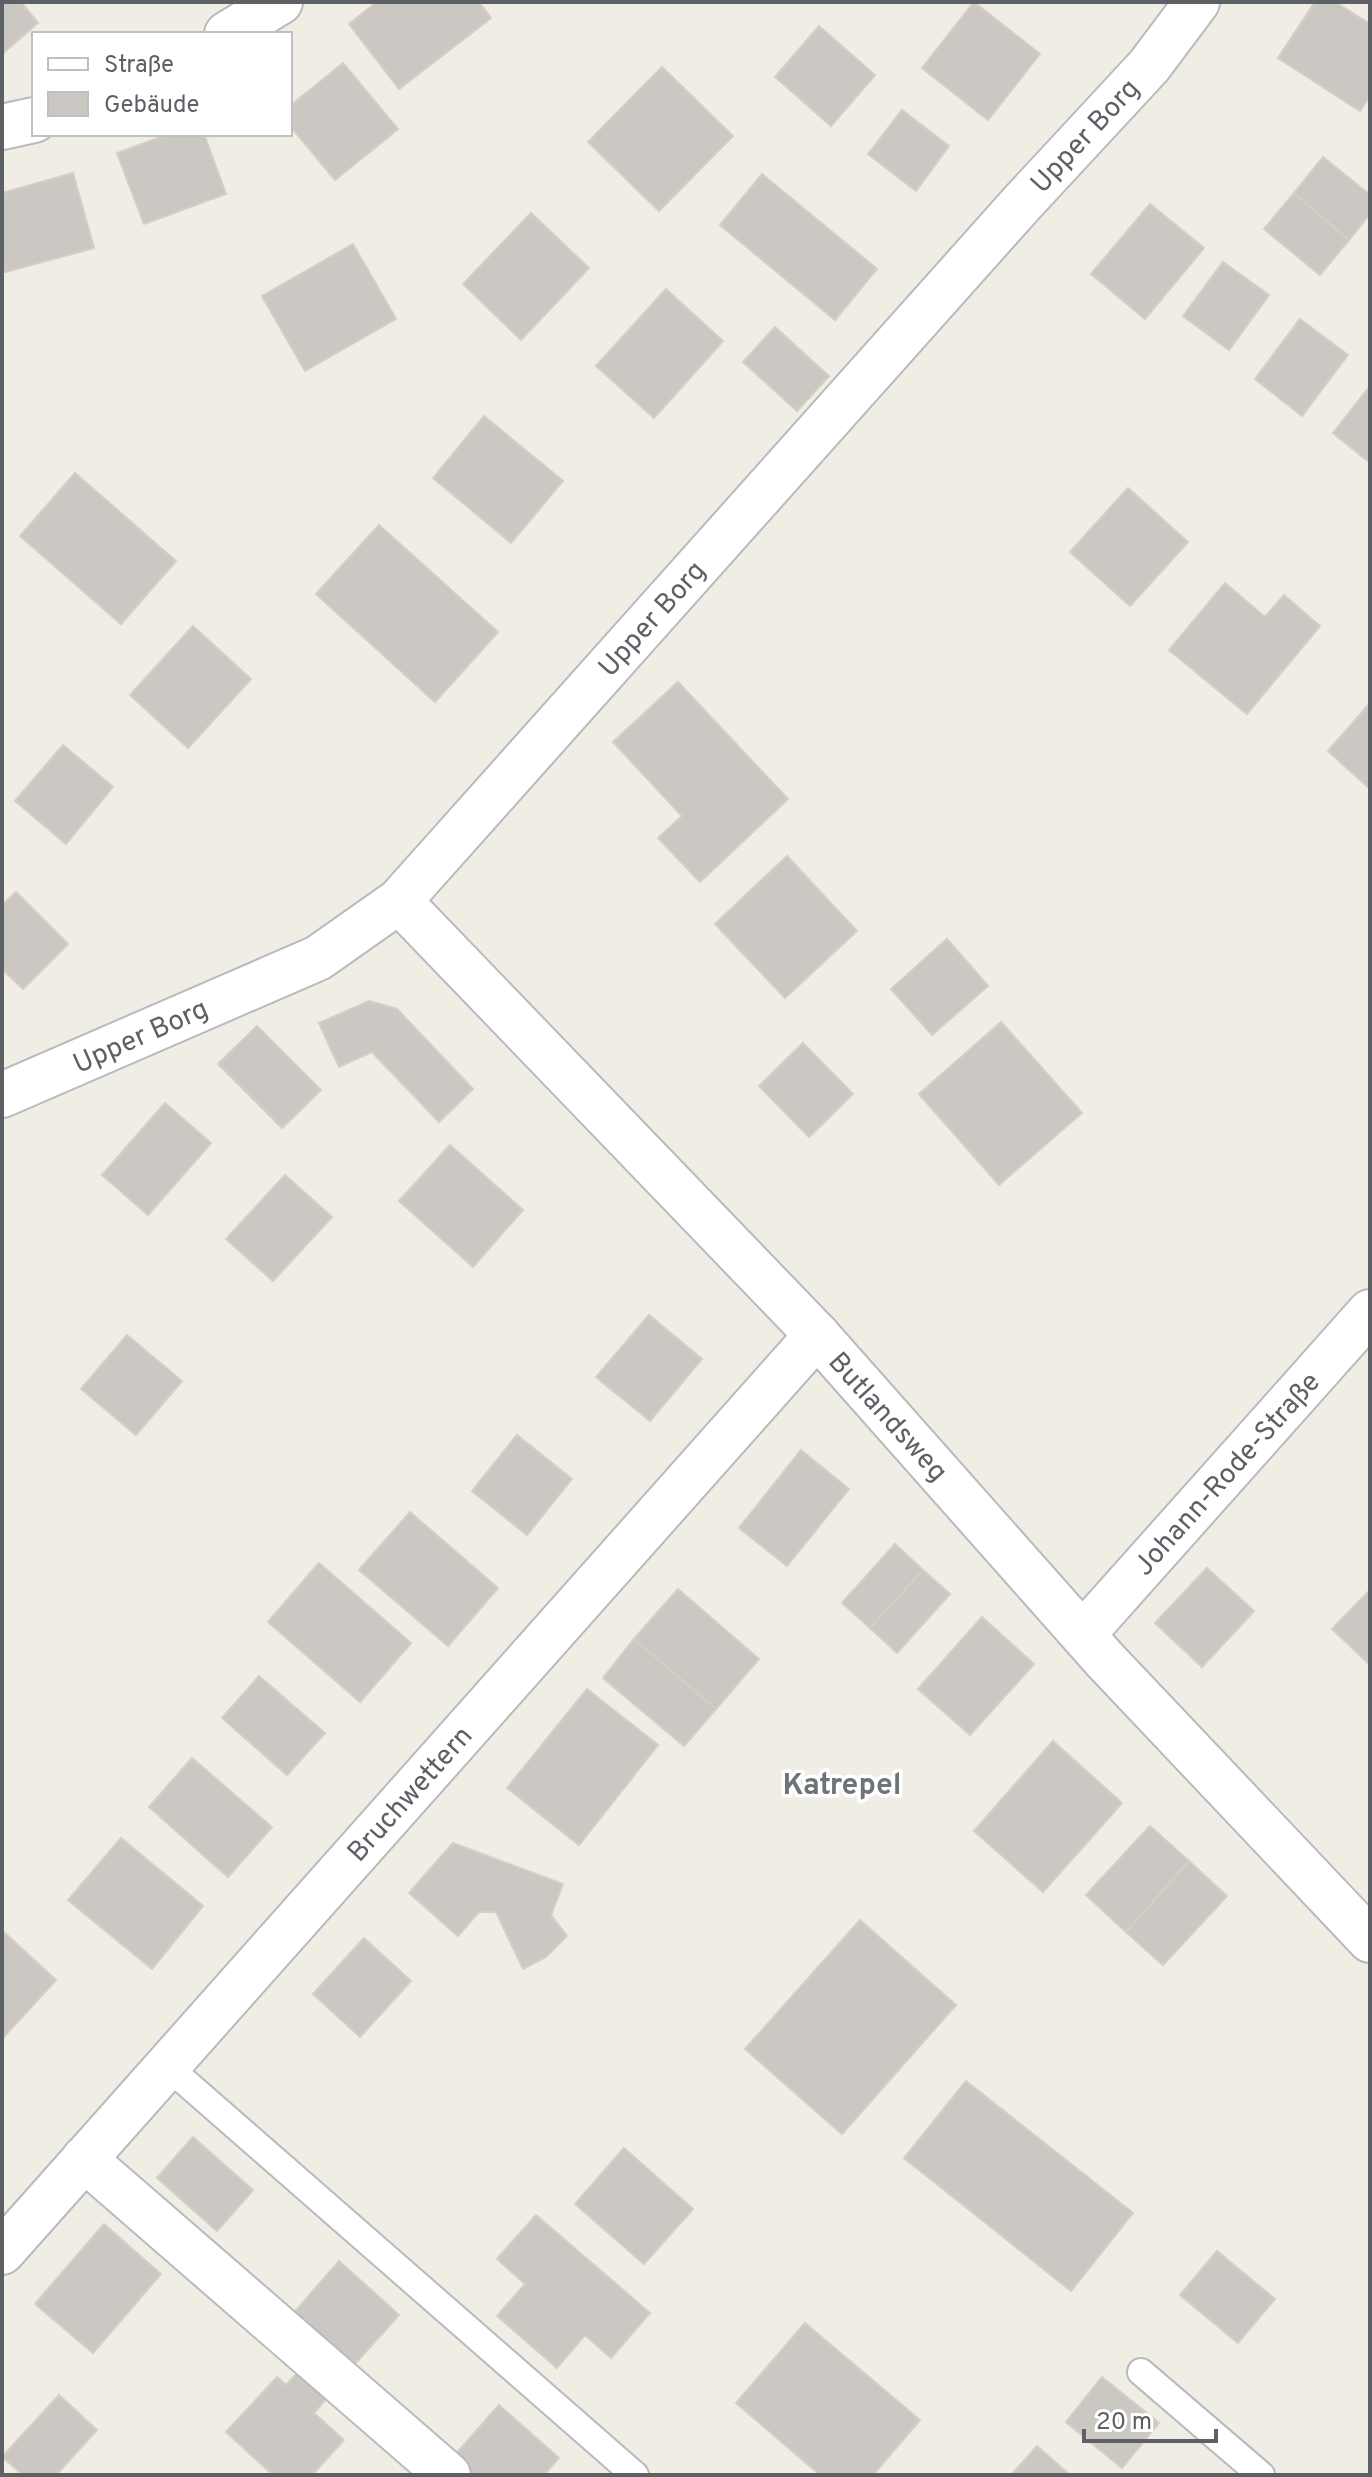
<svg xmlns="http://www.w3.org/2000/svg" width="1372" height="2477" font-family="Overpass,sans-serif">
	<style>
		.building { fill: #cbc7c2; stroke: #d5cec3; stroke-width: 2 }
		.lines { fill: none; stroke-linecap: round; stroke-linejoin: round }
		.service-casing { stroke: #b7bbbf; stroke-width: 30 }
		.minor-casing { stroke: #b7bbbf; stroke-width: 48 }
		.service { stroke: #fff; stroke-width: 26 }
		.minor { stroke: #fff; stroke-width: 44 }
		.labels { text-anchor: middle; stroke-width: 7; stroke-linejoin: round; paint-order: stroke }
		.street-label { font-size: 28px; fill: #5d6166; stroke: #fff }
		.neighbourhood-label { font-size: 30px; font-weight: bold; fill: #6e7378; stroke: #fff }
	</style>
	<rect width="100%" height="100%" fill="#f0ede5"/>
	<g class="building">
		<path d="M2,2H21L38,23L2,54Z"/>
		<path d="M377,2H479L491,18L399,89L349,24Z"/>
		<path d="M974,2L1040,54L988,120L922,68Z"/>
		<path d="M1315,2H1335L1370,24V96L1360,111L1278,58Z"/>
		<path d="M819,26L875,75L831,126L775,77Z"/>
		<path d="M343,63L398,129L335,180L290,126V106Z"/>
		<path d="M662,67L733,136L659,211L588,142Z"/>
		<path d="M902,110L949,146L916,191L868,154Z"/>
		<path d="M169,134H204L226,194L144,224L117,153Z"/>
		<path d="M1323,157L1370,195V214L1349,240L1294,193Z"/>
		<path d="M73,173L94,248L2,273V193Z"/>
		<path d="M762,174L877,269L835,320L720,225Z"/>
		<path d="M1294,193L1349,240L1320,275L1264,229Z"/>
		<path d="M1150,204L1204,248L1145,319L1091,274Z"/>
		<path d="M531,213L589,268L521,340L463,284Z"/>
		<path d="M353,244L396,319L305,371L262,296Z"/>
		<path d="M1223,262L1269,295L1229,350L1183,316Z"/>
		<path d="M666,289L723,341L654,418L596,366Z"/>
		<path d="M1300,319L1348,355L1302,416L1255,379Z"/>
		<path d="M775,327L829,376L797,411L743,362Z"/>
		<path d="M1370,386V463L1333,433Z"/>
		<path d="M484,416L563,481L511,543L433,478Z"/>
		<path d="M75,473L176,561L121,624L20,536Z"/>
		<path d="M1128,488L1188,542L1130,606L1070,552Z"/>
		<path d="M379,525L498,632L435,702L316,594Z"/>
		<path d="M1225,583L1265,617L1284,595L1320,626L1247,714L1169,650Z"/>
		<path d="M193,626L251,679L188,748L130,695Z"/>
		<path d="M678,682L788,799L700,882L658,838L682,816L613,742Z"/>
		<path d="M1370,703V789L1328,751Z"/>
		<path d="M63,745L113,787L66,844L15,801Z"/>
		<path d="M787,856L857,931L785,998L715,924Z"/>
		<path d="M16,892L68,944L23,989L2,969V905Z"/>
		<path d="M947,939L988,986L932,1035L891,989Z"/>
		<path d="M369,1001L397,1009L473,1089L439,1122L372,1052L339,1067L319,1023Z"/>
		<path d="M1001,1022L1082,1113L999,1185L919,1094Z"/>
		<path d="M257,1026L321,1090L282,1128L218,1064Z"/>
		<path d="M803,1043L853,1094L809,1137L759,1086Z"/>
		<path d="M165,1103L211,1143L148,1215L102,1175Z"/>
		<path d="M450,1145L523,1210L473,1267L399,1201Z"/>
		<path d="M285,1175L332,1217L273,1281L226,1239Z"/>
		<path d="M649,1315L702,1359L650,1421L596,1377Z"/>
		<path d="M127,1335L182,1381L136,1435L81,1389Z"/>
		<path d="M517,1435L572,1479L527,1535L472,1491Z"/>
		<path d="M801,1450L849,1489L787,1566L739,1528Z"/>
		<path d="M410,1512L498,1588L448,1646L359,1570Z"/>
		<path d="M895,1544L923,1570L870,1628L842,1603Z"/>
		<path d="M319,1563L411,1643L360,1702L268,1622Z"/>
		<path d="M1207,1568L1254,1611L1202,1667L1155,1623Z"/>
		<path d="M923,1570L950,1594L897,1653L870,1628Z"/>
		<path d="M678,1589L759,1659L716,1709L634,1639Z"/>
		<path d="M1370,1590V1665L1332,1629Z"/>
		<path d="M982,1617L1034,1664L970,1735L918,1689Z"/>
		<path d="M634,1639L716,1709L684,1746L603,1678Z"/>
		<path d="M259,1676L325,1733L287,1775L222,1718Z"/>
		<path d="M587,1689L658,1745L579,1845L507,1788Z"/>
		<path d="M1053,1741L1122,1803L1043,1892L974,1831Z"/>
		<path d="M192,1758L272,1827L228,1877L149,1807Z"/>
		<path d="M1150,1826L1189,1861L1126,1932L1086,1895Z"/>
		<path d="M121,1838L203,1906L152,1969L68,1900Z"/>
		<path d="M453,1843L563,1884L551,1915L567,1936L546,1957L523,1969L496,1912H479L458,1936L409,1893Z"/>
		<path d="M1189,1861L1227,1896L1163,1965L1126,1932Z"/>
		<path d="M860,1920L956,2005L842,2134L745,2049Z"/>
		<path d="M5,1933L56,1980L2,2039V1936Z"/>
		<path d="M364,1938L411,1981L360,2037L313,1994Z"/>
		<path d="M966,2081L1133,2213L1071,2291L904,2158Z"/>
		<path d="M193,2137L253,2190L217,2231L157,2178Z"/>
		<path d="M624,2148L693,2209L644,2264L575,2204Z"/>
		<path d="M536,2215L650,2313L611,2358L585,2335L557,2368L497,2316L525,2284L497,2259Z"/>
		<path d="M104,2224L161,2274L93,2353L35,2304Z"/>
		<path d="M1217,2251L1275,2299L1238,2343L1180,2295Z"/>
		<path d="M339,2261L399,2315L353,2366L293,2314Z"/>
		<path d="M805,2323L920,2420L873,2475H820L736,2403Z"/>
		<path d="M299,2371L328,2397L314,2413L344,2440L312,2475H273L226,2432L277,2377L286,2385Z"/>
		<path d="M1102,2377L1159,2423L1122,2468L1066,2422Z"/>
		<path d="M59,2395L97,2430L56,2475H23L2,2457Z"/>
		<path d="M499,2405L559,2458L544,2475H474L453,2457Z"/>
		<path d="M1037,2446L1070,2475H1011Z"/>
	</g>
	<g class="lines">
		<g class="service-casing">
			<g id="service">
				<path d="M167,2066L635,2475"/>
				<path d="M1141,2372L1261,2475"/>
			</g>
		</g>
		<g class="minor-casing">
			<g id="minor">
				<path d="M227,34L280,2"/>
				<path d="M2,127L34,120"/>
				<path d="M399,901L817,1335L1105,1660L1370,1940"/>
				<path d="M2,1095L318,958L399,901L1022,203L1149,66L1197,2"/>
				<path d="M1083,1634L1370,1312"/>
				<path d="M84,2159L448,2475"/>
				<path d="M2,2252L817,1335"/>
			</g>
		</g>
		<use href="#service" class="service"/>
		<use href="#minor" class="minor"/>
	</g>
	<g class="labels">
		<g class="street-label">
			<text transform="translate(1084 135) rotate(-47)" y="10">Upper Borg</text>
			<text transform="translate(651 618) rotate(-48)" y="10">Upper Borg</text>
			<text transform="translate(140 1035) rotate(-24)" y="10">Upper Borg</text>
			<text transform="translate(889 1416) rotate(48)" y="10">Butlandsweg</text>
			<text transform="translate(1226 1473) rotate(-48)" y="10">Johann-Rode-Straße</text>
			<text transform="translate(409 1793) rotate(-48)" y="10">Bruchwettern</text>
		</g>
		<g class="neighbourhood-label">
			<text x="842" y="1794">Katrepel</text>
		</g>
	</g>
	<rect width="1372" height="2477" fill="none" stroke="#5d6166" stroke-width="8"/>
	<rect x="32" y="32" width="260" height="104" fill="#ffffff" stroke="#bec0c2" stroke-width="2"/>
	<rect x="48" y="58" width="40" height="12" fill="#ffffff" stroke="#bec0c2" stroke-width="2"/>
	<text x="104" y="72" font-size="24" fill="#5d6166">Straße</text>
	<rect x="48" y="92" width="40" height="24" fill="#cbc7c2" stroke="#bec0c2" stroke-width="2"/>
	<text x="104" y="112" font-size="24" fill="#5d6166">Gebäude</text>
	<path d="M1084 2429v12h132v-12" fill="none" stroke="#5d6166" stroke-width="4"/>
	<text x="1096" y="2429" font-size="24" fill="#5d6166" stroke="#ffffff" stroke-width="6" paint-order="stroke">20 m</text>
</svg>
